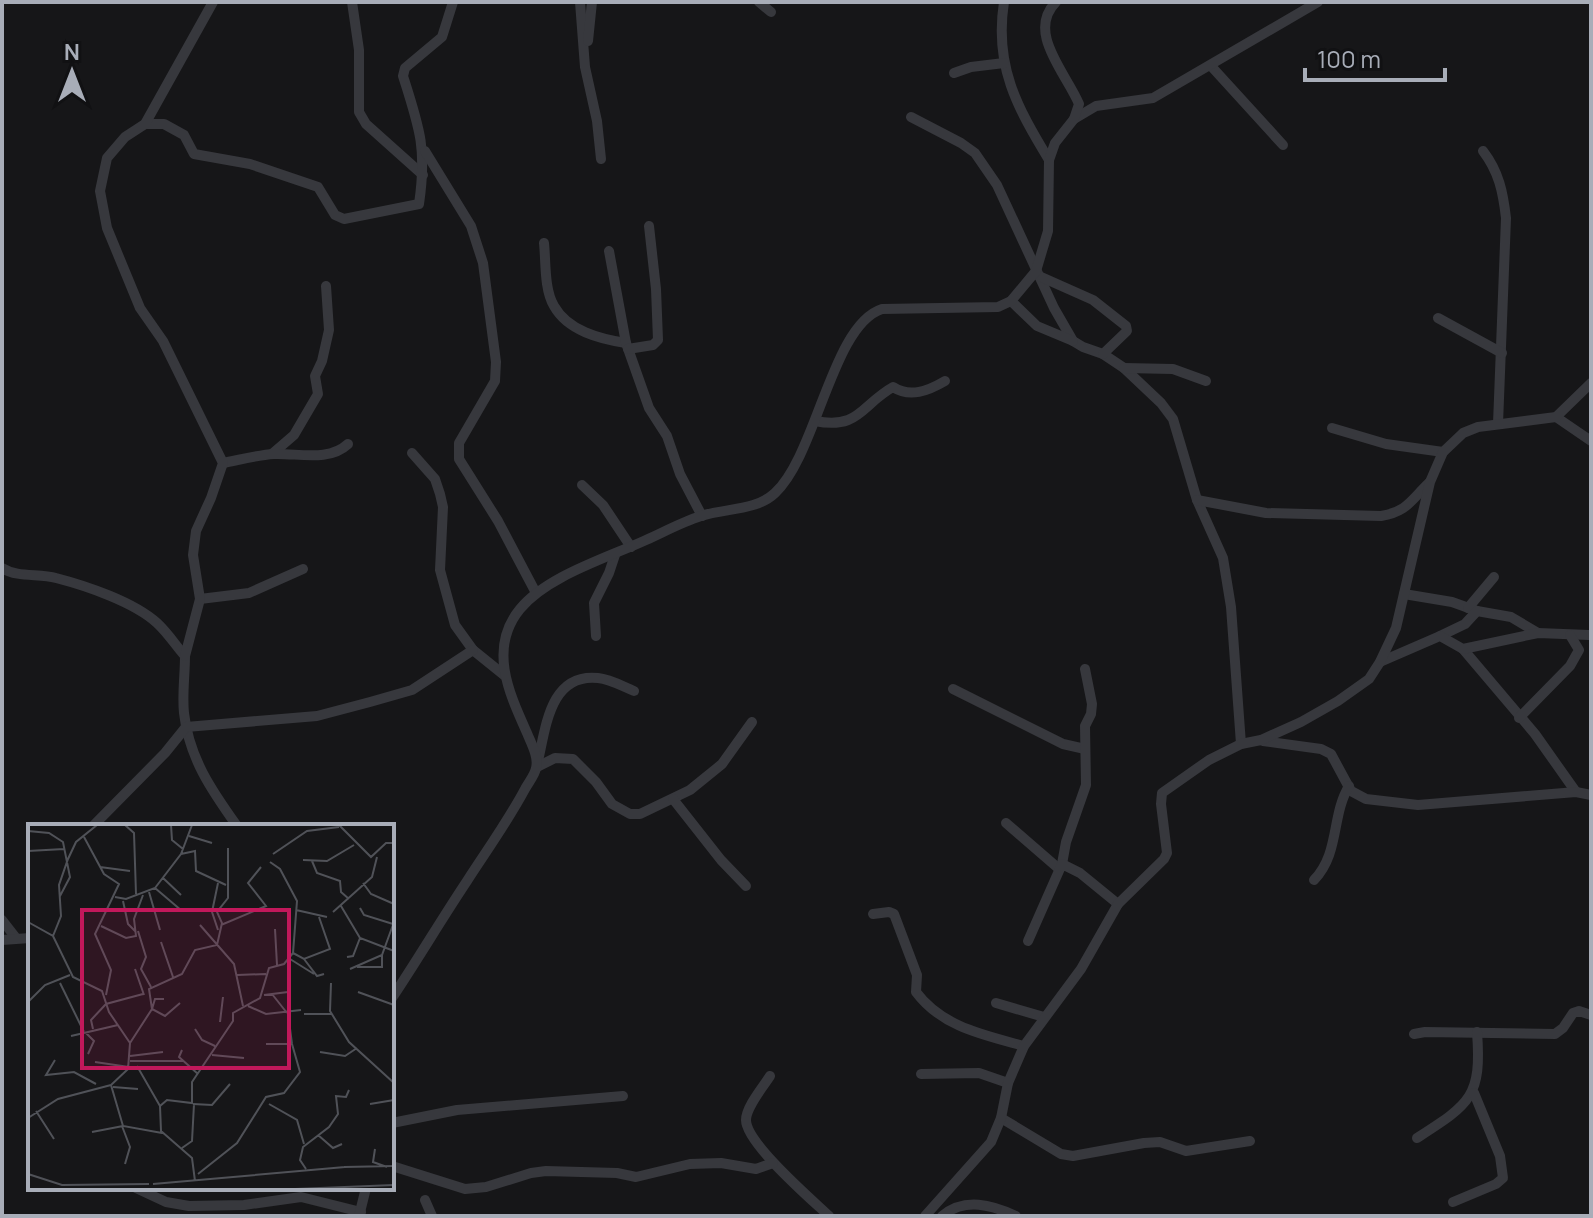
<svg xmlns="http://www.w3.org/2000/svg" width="1593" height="1218" font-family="Manrope,sans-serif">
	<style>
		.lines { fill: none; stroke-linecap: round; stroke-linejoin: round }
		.minor { stroke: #37383d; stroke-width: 10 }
		.inset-road { fill: none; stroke: #505258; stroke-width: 2 }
		.view { fill: #c2185b; fill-opacity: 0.15; stroke: #c2185b; stroke-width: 4 }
		.inset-edge { fill: none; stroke: #a8adb8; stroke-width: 4 }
	</style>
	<rect width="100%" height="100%" fill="#161618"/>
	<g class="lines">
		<g class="minor">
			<path d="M352,2L359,50V112L366,124L423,175"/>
			<path d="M580,2L585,67L597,121L601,159"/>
			<path d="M759,2L771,12"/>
			<path d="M1004,2C994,66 1017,107 1049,160"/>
			<path d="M588,41L592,2"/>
			<path d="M1211,66L1283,145"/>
			<path d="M954,73L971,67L1004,63"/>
			<path d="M911,117L961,143L975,153L997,185L1054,308L1073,341L1083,347L1103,354L1124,368L1161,403L1173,419L1197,500L1223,558L1231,607L1241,744"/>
			<path d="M1074,119L1096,106L1153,98L1318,2"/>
			<path d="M145,124H164L184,135L194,154L250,164L318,187L335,215L344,219L419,204C427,149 420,129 403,76L405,68L442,37L453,2"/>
			<path d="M425,151L471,226L483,263L496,362L495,381L459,443V459L498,521L536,593"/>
			<path d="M1483,151C1499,172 1503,192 1506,218L1498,424"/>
			<path d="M544,243C546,262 544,289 554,306C568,331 600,339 626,343"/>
			<path d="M609,251L626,343L649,408L667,436L680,474L702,516"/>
			<path d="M1039,276L1093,300L1126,326L1127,331L1103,354"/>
			<path d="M1011,301L1037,326L1073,341"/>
			<path d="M1438,318L1502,353"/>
			<path d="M628,349L653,345L658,340L656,289L649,226"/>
			<path d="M1124,368L1173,369L1206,381"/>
			<path d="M1556,417L1591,441"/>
			<path d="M815,421C859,430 861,405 893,387C910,398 928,391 945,381"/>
			<path d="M1332,428L1386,444L1443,452"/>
			<path d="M412,453L435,479L440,494L443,507L440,570L455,625L473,650L504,675"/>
			<path d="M272,454L294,435L318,394L315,376L322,361L329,330L326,286"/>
			<path d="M223,463C239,460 257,455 274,454C298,453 329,462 348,444"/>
			<path d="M582,485L603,505L631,547"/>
			<path d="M1197,500L1266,513L1381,516C1407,512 1411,500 1429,483"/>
			<path d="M2,568C18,578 39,573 56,578C87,586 134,602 157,623C168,633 176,646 185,656C185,675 182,695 184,713C189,758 212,791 237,826"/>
			<path d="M1404,594L1452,602L1477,611L1511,617L1538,633"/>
			<path d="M200,599L249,593L303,569"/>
			<path d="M1468,608L1494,577"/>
			<path d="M596,636L594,603L609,573L615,555"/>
			<path d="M1440,636L1465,624L1477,611"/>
			<path d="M1463,649L1535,734L1576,792"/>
			<path d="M185,656L200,599L193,555L196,531L211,498L223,463L163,341L140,308L107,228L100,191L107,158L125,137L145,124L213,2"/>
			<path d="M1380,662L1440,636L1463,649L1538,633L1589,635"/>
			<path d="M953,689L1063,744L1085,749"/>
			<path d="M1519,718L1570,666L1579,650L1570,635"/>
			<path d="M1263,741L1321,749L1331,754L1351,791L1366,799L1418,805L1576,792L1591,795"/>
			<path d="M538,761C546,727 550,673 598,678C610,679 622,686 634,691"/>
			<path d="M537,767L555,758L573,759L596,782L612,804L630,814H640L690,790L722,764L752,722"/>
			<path d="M673,799L721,860L746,886"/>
			<path d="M1006,823L1058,868"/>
			<path d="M93,826L165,753L186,727L317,716L370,702L412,690L473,650"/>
			<path d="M1062,864L1066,842L1086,785L1085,726L1091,714L1092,704L1085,669"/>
			<path d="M1314,880C1340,853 1331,816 1349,786"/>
			<path d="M873,914L889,912L894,914L917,975L916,992C942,1027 984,1035 1024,1046"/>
			<path d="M2,920L16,938"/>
			<path d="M2,940L30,938"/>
			<path d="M1028,941L1062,864L1080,873L1118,904"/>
			<path d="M392,998C418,959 441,920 467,881C487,850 508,821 525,789C528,783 535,775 536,768C539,757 531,743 527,733C509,693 488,648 520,609C547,576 607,558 646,540C664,532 682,522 701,516C725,508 756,511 775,493C817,454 832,325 882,309L998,307L1011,301L1036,271L1048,231L1049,160L1055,143L1074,119L1079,104C1066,73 1026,32 1056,2"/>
			<path d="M996,1003L1044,1017"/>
			<path d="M1414,1034L1425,1032L1555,1034L1563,1028L1573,1013L1579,1011L1591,1015"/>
			<path d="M921,1074L979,1073L1008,1083"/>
			<path d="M770,1076C763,1087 746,1107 746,1120C746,1143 811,1199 829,1216"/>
			<path d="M1001,1118L1061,1154L1073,1156L1144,1143L1160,1142L1186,1151L1250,1141"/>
			<path d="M392,1123L457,1110L623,1096"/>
			<path d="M1417,1138C1470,1104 1482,1097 1477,1032"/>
			<path d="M392,1166L465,1189L486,1187L531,1173L546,1171L617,1173L636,1177L690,1164L721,1163L756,1169L773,1163"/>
			<path d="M136,1188L166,1202L189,1206L244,1205L301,1197L361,1212"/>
			<path d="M425,1200L432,1216"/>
			<path d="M1453,1202L1496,1184L1503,1178L1500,1156L1474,1093"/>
			<path d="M359,1216L366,1188"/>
			<path d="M925,1216L991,1142L1001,1118L1008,1083L1024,1046L1081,969L1118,904L1164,859L1167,853L1161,804L1162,793L1209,760L1241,744L1261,740L1301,722L1338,701L1369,679L1380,662L1396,628L1430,482L1443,452L1463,433L1478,427L1556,417L1591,383"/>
			<path d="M942,1216C965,1197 992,1205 1016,1216"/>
		</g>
	</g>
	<g transform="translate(28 824)">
		<rect width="366" height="366" fill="#161618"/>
		<path class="inset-road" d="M97,1L106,9L108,70M143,1L144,16L155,25M311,1L343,33L358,19H366M0,7L21,9L35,18L42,53L32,72M161,12L184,19M56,13L76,50L91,60L67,110L83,146L78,171M0,27L36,25M153,30L167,27L168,47L198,61M245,30L279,7L311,3M275,36L299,37L326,21M284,37L289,49L312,57L313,68L321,75M72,43L102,47M135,54L153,71M190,59L184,88L190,106M335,59L343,70L366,80M127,64L154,87M121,68L132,106M87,73L98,75L127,64L153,30L164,1M95,77L100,100L108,108M313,82L332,114L366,127M332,84L336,91L365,100M268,86L299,93M305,88L344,53L349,33M0,98L25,112L45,153L74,167L81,188L102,219M172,101L206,140L215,182M193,101L238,82L220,59L233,43M73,102L98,114L108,112L106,95L115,71M247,105L249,141M110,107L118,133L113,145L123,163M25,112L33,92L31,61L40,35L48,18L69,1M133,118L145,153M265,129L276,135L302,125L291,93M319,133L325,132L332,114M262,135L286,150M276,135L289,152L296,150M329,143H354V131M107,145L116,171M322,145L354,131L366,98M209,151L238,150M32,159L56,208M303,159L302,187L321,218L366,259M330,168L366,181M244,170L259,189M236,171L260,168M136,175H127L124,185L137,192L152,179M0,178L17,161L42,151M220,182L238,190L273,186M260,189L264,220M276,190H304M192,198L195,173M65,205L63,196L78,180L115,170M167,205L174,216L187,222M57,208L66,217L60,230M43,212L90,201M154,226L151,233L170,250M292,228L317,232L329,224M184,231L216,234M102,232L135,228M27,236L18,251L46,248L68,260M102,237H154M67,238L101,243M109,242L132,282M85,263L110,265M165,280L184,281L202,260M241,280L269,296L276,320M342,280L366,276M8,287L26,315M0,294L30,275L83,261M94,302L102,323L97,340M64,308L95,302M134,309L95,302L83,261L100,245L102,219L124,185L121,165L154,150L167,126L189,121L194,99L189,88L200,74V24M290,311L305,324L314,320M154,324L164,317L166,280M347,325L345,338L359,343M316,343L366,342M278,345L272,336L275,323L301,303L310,290L308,272L318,273L321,266M0,350L34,361L121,360M170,350L209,319L238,273L256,269L272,248L264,220H238M167,357L164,334L133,307L132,282L139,276L164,279V258L205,197V189L232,174L241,144L256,140L265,129L269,77L252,45L242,38M125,360L317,343M267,365L366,361"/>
		<path class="view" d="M54,86H261V244H54Z"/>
		<rect width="366" height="366" class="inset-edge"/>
	</g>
	<rect width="1593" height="1218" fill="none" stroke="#a8adb8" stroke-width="8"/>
	<g transform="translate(72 72)" stroke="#111113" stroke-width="6" paint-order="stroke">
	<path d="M0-6L14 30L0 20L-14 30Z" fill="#a8adb8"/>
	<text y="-12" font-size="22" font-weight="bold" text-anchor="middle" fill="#a8adb8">N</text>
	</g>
	<path d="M1305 68v12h140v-12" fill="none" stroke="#a8adb8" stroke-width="4"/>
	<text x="1317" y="68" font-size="24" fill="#a8adb8" stroke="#111113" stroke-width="6" paint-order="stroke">100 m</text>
</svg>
